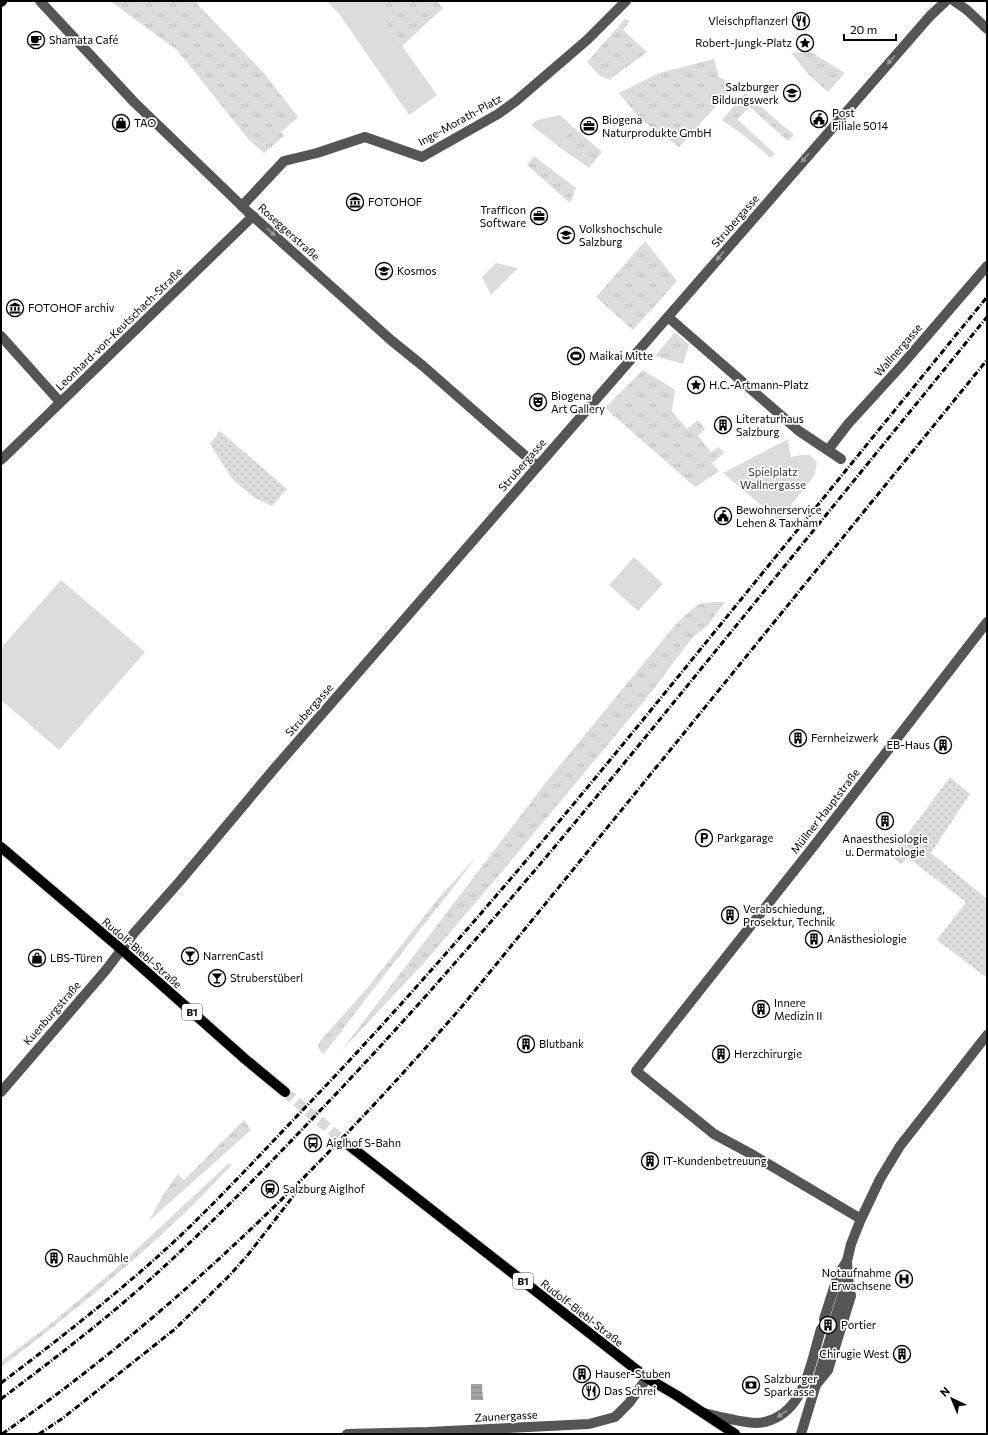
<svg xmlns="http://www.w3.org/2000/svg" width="988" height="1435" font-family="Commissioner,sans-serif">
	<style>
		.grass { fill: url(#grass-tufts) }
		.park { fill: #dcdcdc }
		.garden { fill: url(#garden-dots) }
		.water { fill: url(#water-rules) }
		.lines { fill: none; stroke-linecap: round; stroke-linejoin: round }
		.major-tunnel { stroke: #d9d9d9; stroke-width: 10; stroke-dasharray: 10 5; stroke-linecap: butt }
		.major-casing { stroke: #dbdbdb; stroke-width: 12 }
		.minor { stroke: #555; stroke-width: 10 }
		.major { stroke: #000; stroke-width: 10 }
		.rail { stroke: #000; stroke-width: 3; stroke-dasharray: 6 2 1 2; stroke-linecap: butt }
		.oneway { fill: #999 }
		.labels { text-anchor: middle; stroke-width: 3.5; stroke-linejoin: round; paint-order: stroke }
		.shield { fill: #fff; stroke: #4c4c4c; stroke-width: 1 }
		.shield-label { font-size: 10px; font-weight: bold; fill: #000 }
		.poi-label { font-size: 11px; fill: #000; stroke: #fff; text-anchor: start }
		.street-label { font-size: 11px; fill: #000; stroke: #fff }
		.park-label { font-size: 11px; fill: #333; stroke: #fff }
	</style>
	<defs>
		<pattern id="grass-tufts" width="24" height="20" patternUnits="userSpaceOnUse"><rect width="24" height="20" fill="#dcdcdc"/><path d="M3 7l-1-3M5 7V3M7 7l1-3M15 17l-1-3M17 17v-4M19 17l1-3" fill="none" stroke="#bbb"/></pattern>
		<pattern id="garden-dots" width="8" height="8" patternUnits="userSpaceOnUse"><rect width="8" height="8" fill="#dcdcdc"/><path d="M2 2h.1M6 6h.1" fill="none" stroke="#bbb" stroke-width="1.8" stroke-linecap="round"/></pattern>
		<pattern id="water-rules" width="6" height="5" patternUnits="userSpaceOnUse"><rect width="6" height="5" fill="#a3a3a3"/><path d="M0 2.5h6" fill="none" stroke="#8b8b8b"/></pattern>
	</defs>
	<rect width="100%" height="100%" fill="#fff"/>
	<g class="grass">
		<path d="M110,1H199L197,4L264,73L298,117L281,132L284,136L264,153L249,140L177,50Z"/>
		<path d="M370,1H437L443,8L402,46Z"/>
		<path d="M625,19L630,21L623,30L647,52L609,80L599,75L587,62Z"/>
		<path d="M811,52L845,73L828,92L809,75L791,53Z"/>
		<path d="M714,59L719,77L734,86L679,147L640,119L619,93L659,73Z"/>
		<path d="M745,93L794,135L788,141L750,107L737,119L775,154L771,158L742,134L722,120Z"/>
		<path d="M573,127L602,152L589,168L558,146Z"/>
		<path d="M534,156L576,188L570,203L527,165Z"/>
		<path d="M645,241L677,281L633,330L596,297Z"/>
		<path d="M675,332L689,345L683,364L655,356Z"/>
		<path d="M643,370L675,390L672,411L687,429L698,420L705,429L698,436L711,452L719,447L724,453L712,463L719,471L695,487L605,408Z"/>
		<path d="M714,602H725L710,622V623C705,629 698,632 692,638L645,700L500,874L423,964L341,1051L547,781L671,630L683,617L699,604Z"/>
		<path d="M477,856L456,884L375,987L330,1046L323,1054L318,1047L320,1041L369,986L437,900Z"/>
		<path d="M244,1120L251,1130L149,1221L163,1195L178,1174L184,1180Z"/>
		<path d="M229,1163L232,1165C213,1184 196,1203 176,1221C121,1273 62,1321 1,1367V1361L47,1327L112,1272Z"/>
	</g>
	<g class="park">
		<path d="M327,1H370L437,95L409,115L340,15Z"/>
		<path d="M560,115L573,127L558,146L531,125L537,120Z"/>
		<path d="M496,263L518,268L491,295L482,277Z"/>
		<path d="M788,439L791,457L801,455H810L817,462L814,476L779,520L723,473Z"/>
		<path d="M634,557L663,584L638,611L609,585Z"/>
		<path d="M61,580L145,652L59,750L1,700V648Z"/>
	</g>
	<g class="garden">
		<path d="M220,431L287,489L272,506L255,498L233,480L210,444Z"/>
		<path d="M950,777L970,794L931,853L987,899V977H986L937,940L966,902L907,857L901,864L891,856Z"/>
	</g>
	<path class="water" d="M471,1384H482L483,1400H471Z"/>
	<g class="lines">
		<path class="major-tunnel" d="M285,1092L346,1143"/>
		<g class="major-casing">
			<g id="major">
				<path d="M1,2L2,1"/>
				<path d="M1,847L121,949L245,1059L285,1092"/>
				<path d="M346,1143L647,1378L676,1395L735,1434"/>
			</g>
		</g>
		<g class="minor">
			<path d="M40,1L134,102L247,211L392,341L423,366L537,466"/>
			<path d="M954,1L967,10L987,29"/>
			<path d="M242,206L284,161L317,153L365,137L422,157L498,114L516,101L587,40L626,1"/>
			<path d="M668,317L799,431L841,459"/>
			<path d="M1,336L60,402"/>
			<path d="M828,450L848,424L901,366L987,266"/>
			<path d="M1,460L253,216"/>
			<path d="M1,1092L106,970L134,933L180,881L274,769L930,16L946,1"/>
			<path d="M861,1219L753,1155L714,1134L636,1071L813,847L987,622"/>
			<path d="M824,1319L838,1275L847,1261"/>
			<path d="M834,1322L847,1280"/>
			<path d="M815,1386L828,1370L851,1296L848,1278L847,1261L851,1244L861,1219L880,1179L900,1146L987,1035"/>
			<path d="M704,1413C721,1417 739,1422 756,1423C761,1423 766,1422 771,1420C806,1407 811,1361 821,1329"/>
			<path d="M347,1434L428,1432L589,1424L615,1417L629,1403L647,1378"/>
			<path d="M801,1434L832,1332"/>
		</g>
		<use href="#major" class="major"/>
		<g class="rail">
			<path d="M1,1383C62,1337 122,1290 178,1238C219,1199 258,1157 297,1116C418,990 531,857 642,721C757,580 872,438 987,297"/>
			<path d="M1,1399C42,1368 83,1337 123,1303C190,1246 252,1182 313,1118C434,992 546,859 657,723C767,588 877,452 987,317"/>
			<path d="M2,1434C175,1313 326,1164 464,1004L987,360"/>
			<path d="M39,1434L63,1418L175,1329L228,1277L247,1256L298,1190"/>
		</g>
	</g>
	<defs><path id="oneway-solid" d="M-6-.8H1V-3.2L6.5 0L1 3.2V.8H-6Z"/></defs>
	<g class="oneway">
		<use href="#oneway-solid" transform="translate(891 60) rotate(131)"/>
		<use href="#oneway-solid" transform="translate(805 158) rotate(131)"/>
		<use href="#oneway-solid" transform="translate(271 232) rotate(42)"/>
		<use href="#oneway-solid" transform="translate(720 256) rotate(131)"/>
		<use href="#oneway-solid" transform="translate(782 1414) rotate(146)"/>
	</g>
	<defs>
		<g id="restaurant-ring" transform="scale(0.9)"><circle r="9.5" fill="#fff" stroke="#000" stroke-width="1.5"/><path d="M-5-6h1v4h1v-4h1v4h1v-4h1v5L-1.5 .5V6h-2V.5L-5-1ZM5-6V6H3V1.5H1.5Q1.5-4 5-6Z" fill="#000"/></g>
		<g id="cafe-ring" transform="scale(0.9)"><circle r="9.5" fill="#fff" stroke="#000" stroke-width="1.5"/><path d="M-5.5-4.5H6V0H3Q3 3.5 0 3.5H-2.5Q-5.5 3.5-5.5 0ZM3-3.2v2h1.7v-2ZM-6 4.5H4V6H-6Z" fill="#000"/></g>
		<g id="sight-ring" transform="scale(0.9)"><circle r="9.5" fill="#fff" stroke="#000" stroke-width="1.5"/><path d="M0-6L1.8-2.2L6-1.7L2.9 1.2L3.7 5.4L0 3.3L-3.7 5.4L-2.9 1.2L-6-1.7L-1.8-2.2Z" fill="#000"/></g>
		<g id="school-ring" transform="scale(0.9)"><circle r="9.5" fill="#fff" stroke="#000" stroke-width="1.5"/><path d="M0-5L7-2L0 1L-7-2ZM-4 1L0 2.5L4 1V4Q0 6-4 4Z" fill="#000"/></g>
		<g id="civic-ring" transform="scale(0.9)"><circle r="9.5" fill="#fff" stroke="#000" stroke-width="1.5"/><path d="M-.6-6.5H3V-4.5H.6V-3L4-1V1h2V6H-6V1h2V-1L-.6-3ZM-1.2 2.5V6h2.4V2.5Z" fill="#000"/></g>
		<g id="shop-ring" transform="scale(0.9)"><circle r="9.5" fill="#fff" stroke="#000" stroke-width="1.5"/><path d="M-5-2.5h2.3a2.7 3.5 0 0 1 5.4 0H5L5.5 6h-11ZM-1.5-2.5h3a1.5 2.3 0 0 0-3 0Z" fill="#000"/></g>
		<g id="office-ring" transform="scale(0.9)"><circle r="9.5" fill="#fff" stroke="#000" stroke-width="1.5"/><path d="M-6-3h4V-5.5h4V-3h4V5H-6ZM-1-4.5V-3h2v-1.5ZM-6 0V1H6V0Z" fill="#000"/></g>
		<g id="museum-ring" transform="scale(0.9)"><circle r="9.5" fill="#fff" stroke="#000" stroke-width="1.5"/><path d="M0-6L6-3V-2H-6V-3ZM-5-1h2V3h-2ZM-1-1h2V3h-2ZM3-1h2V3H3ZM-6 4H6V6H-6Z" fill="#000"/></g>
		<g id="university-ring" transform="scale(0.9)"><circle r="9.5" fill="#fff" stroke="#000" stroke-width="1.5"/><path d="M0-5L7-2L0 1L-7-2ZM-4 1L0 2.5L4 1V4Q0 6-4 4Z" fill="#000"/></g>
		<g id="stadium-ring" transform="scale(0.9)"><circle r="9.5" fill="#fff" stroke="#000" stroke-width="1.5"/><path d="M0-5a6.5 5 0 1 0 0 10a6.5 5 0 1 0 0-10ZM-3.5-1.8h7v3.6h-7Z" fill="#000"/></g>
		<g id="theatre-ring" transform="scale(0.9)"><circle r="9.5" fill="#fff" stroke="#000" stroke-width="1.5"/><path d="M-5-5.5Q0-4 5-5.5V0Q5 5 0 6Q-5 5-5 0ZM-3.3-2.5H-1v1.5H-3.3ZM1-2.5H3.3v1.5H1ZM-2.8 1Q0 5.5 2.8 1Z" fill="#000"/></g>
		<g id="building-ring" transform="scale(0.9)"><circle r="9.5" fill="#fff" stroke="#000" stroke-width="1.5"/><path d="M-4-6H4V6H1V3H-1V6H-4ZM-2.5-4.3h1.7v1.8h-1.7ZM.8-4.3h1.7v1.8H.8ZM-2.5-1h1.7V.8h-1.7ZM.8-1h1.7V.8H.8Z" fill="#000"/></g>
		<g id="parking-ring" transform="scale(0.9)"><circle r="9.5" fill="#fff" stroke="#000" stroke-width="1.5"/><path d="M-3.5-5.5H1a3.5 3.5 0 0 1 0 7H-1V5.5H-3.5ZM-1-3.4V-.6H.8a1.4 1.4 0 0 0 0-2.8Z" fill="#000"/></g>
		<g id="bar-ring" transform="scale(0.9)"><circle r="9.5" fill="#fff" stroke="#000" stroke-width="1.5"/><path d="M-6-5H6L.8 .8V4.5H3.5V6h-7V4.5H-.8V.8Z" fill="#000"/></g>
		<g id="bus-ring" transform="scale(0.9)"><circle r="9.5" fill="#fff" stroke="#000" stroke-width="1.5"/><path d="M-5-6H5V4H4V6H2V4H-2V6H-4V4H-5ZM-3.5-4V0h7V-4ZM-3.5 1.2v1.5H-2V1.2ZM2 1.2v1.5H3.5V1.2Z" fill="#000"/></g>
		<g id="station-ring" transform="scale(0.9)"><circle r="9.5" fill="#fff" stroke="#000" stroke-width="1.5"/><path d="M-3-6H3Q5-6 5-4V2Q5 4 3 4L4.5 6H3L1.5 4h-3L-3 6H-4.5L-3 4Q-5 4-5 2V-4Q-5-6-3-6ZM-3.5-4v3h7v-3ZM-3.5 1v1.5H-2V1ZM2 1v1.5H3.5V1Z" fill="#000"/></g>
		<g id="hospital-ring" transform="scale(0.9)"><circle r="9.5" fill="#fff" stroke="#000" stroke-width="1.5"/><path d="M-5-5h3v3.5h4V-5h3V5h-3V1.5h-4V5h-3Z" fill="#000"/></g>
		<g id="bank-ring" transform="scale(0.9)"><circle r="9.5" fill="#fff" stroke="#000" stroke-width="1.5"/><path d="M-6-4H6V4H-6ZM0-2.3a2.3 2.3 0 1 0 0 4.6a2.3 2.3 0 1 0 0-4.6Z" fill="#000"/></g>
	</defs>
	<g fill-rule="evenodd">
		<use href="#restaurant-ring" x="801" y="21"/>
		<use href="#cafe-ring" x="36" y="40"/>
		<use href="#sight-ring" x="805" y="43"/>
		<use href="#school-ring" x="792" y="93"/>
		<use href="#civic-ring" x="819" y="119"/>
		<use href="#shop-ring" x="121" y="123"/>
		<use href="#office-ring" x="589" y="126"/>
		<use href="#museum-ring" x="355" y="202"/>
		<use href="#office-ring" x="539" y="216"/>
		<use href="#university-ring" x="566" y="235"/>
		<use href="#school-ring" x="384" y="271"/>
		<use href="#museum-ring" x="15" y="308"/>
		<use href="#stadium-ring" x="576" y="356"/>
		<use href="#sight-ring" x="696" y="385"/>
		<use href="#theatre-ring" x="538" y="402"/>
		<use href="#building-ring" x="723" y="425"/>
		<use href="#civic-ring" x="723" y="516"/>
		<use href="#building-ring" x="798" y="738"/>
		<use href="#building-ring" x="943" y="745"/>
		<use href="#building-ring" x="885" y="821"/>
		<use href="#parking-ring" x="704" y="838"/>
		<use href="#building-ring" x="730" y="915"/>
		<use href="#building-ring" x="814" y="939"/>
		<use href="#bar-ring" x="190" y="956"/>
		<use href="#shop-ring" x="37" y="958"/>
		<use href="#bar-ring" x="217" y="978"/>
		<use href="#building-ring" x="761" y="1009"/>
		<use href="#building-ring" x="526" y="1044"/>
		<use href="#building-ring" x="721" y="1054"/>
		<use href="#bus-ring" x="313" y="1143"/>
		<use href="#building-ring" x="650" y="1161"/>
		<use href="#station-ring" x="270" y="1189"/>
		<use href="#building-ring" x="54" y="1258"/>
		<use href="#hospital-ring" x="904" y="1279"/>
		<use href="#building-ring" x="828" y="1325"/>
		<use href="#building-ring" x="902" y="1354"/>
		<use href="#building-ring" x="582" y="1374"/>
		<use href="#bank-ring" x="751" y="1385"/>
		<use href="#restaurant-ring" x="591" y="1391"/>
	</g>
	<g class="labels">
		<g class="shield">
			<rect x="182" y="1004" width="20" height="16" rx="3"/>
			<rect x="513" y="1273" width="20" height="16" rx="3"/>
		</g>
		<g class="shield-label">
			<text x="192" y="1016">B1</text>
			<text x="523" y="1285">B1</text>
		</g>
		<g class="poi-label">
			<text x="788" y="25" text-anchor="end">Vleischpflanzerl</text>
			<text x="49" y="44">Shamata Café</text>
			<text x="792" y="47" text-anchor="end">Robert-Jungk-Platz</text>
			<text x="779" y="91" text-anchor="end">Salzburger<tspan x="779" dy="13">Bildungswerk</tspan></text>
			<text x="832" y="117">Post<tspan x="832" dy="13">Filiale 5014</tspan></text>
			<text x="602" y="124">Biogena<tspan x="602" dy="13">Naturprodukte GmbH</tspan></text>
			<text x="134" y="127">TAO</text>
			<text x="368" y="206">FOTOHOF</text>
			<text x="526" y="214" text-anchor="end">Trafficon<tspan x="526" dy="13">Software</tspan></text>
			<text x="579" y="233">Volkshochschule<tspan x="579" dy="13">Salzburg</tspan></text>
			<text x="397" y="275">Kosmos</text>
			<text x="28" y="312">FOTOHOF archiv</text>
			<text x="589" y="360">Maikai Mitte</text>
			<text x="709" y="389">H.C.-Artmann-Platz</text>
			<text x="551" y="400">Biogena<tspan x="551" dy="13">Art Gallery</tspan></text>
			<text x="736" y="423">Literaturhaus<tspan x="736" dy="13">Salzburg</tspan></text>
			<text x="736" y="514">Bewohnerservice<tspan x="736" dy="13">Lehen &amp; Taxham</tspan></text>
			<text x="811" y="742">Fernheizwerk</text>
			<text x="930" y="749" text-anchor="end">EB-Haus</text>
			<text x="717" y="842">Parkgarage</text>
			<text x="885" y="843" text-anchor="middle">Anaesthesiologie<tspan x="885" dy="13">u. Dermatologie</tspan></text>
			<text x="743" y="913">Verabschiedung,<tspan x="743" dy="13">Prosektur, Technik</tspan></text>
			<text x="827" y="943">Anästhesiologie</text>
			<text x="203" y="960">NarrenCastl</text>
			<text x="50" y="962">LBS-Türen</text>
			<text x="230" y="982">Struberstüberl</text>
			<text x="774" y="1007">Innere<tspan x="774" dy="13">Medizin II</tspan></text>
			<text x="539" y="1048">Blutbank</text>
			<text x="734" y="1058">Herzchirurgie</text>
			<text x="326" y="1147">Aiglhof S-Bahn</text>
			<text x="663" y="1165">IT-Kundenbetreuung</text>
			<text x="283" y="1193">Salzburg Aiglhof</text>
			<text x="67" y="1262">Rauchmühle</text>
			<text x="891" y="1277" text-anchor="end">Notaufnahme<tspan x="891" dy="13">Erwachsene</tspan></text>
			<text x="841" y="1329">Portier</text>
			<text x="889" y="1358" text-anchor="end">Chirugie West</text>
			<text x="595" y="1378">Hauser-Stuben</text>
			<text x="764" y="1383">Salzburger<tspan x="764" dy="13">Sparkasse</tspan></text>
			<text x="604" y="1395">Das Schrei</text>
		</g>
		<g class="street-label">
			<text transform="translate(460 120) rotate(-29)" y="4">Inge-Morath-Platz</text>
			<text transform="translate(735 221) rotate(-49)" y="4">Strubergasse</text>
			<text transform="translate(289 232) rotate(42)" y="4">Roseggerstraße</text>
			<text transform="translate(119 329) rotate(-44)" y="4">Leonhard-von-Keutschach-Straße</text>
			<text transform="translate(898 350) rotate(-49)" y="4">Wallnergasse</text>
			<text transform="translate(522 465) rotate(-49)" y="4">Strubergasse</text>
			<text transform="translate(309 710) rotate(-49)" y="4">Strubergasse</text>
			<text transform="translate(825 811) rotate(-52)" y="4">Müllner Hauptstraße</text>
			<text transform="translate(142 953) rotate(41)" y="4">Rudolf-Biebl-Straße</text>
			<text transform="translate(52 1013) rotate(-49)" y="4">Kuenburgstraße</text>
			<text transform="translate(582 1313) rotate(38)" y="4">Rudolf-Biebl-Straße</text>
			<text transform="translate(506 1416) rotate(-3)" y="4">Zaunergasse</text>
		</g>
		<g class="park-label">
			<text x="773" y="476">Spielplatz<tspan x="773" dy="13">Wallnergasse</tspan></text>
		</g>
	</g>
	<rect width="988" height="1435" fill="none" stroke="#000000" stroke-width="4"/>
	<g transform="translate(952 1399) rotate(316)" stroke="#ffffff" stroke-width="3" paint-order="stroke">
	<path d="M0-3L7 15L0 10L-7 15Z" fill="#000000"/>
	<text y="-6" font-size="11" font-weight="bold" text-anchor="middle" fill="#000000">N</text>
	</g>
	<path d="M844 34v6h52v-6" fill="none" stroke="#000000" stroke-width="2"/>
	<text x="850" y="34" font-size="12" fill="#000000" stroke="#ffffff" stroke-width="3" paint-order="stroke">20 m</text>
</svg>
